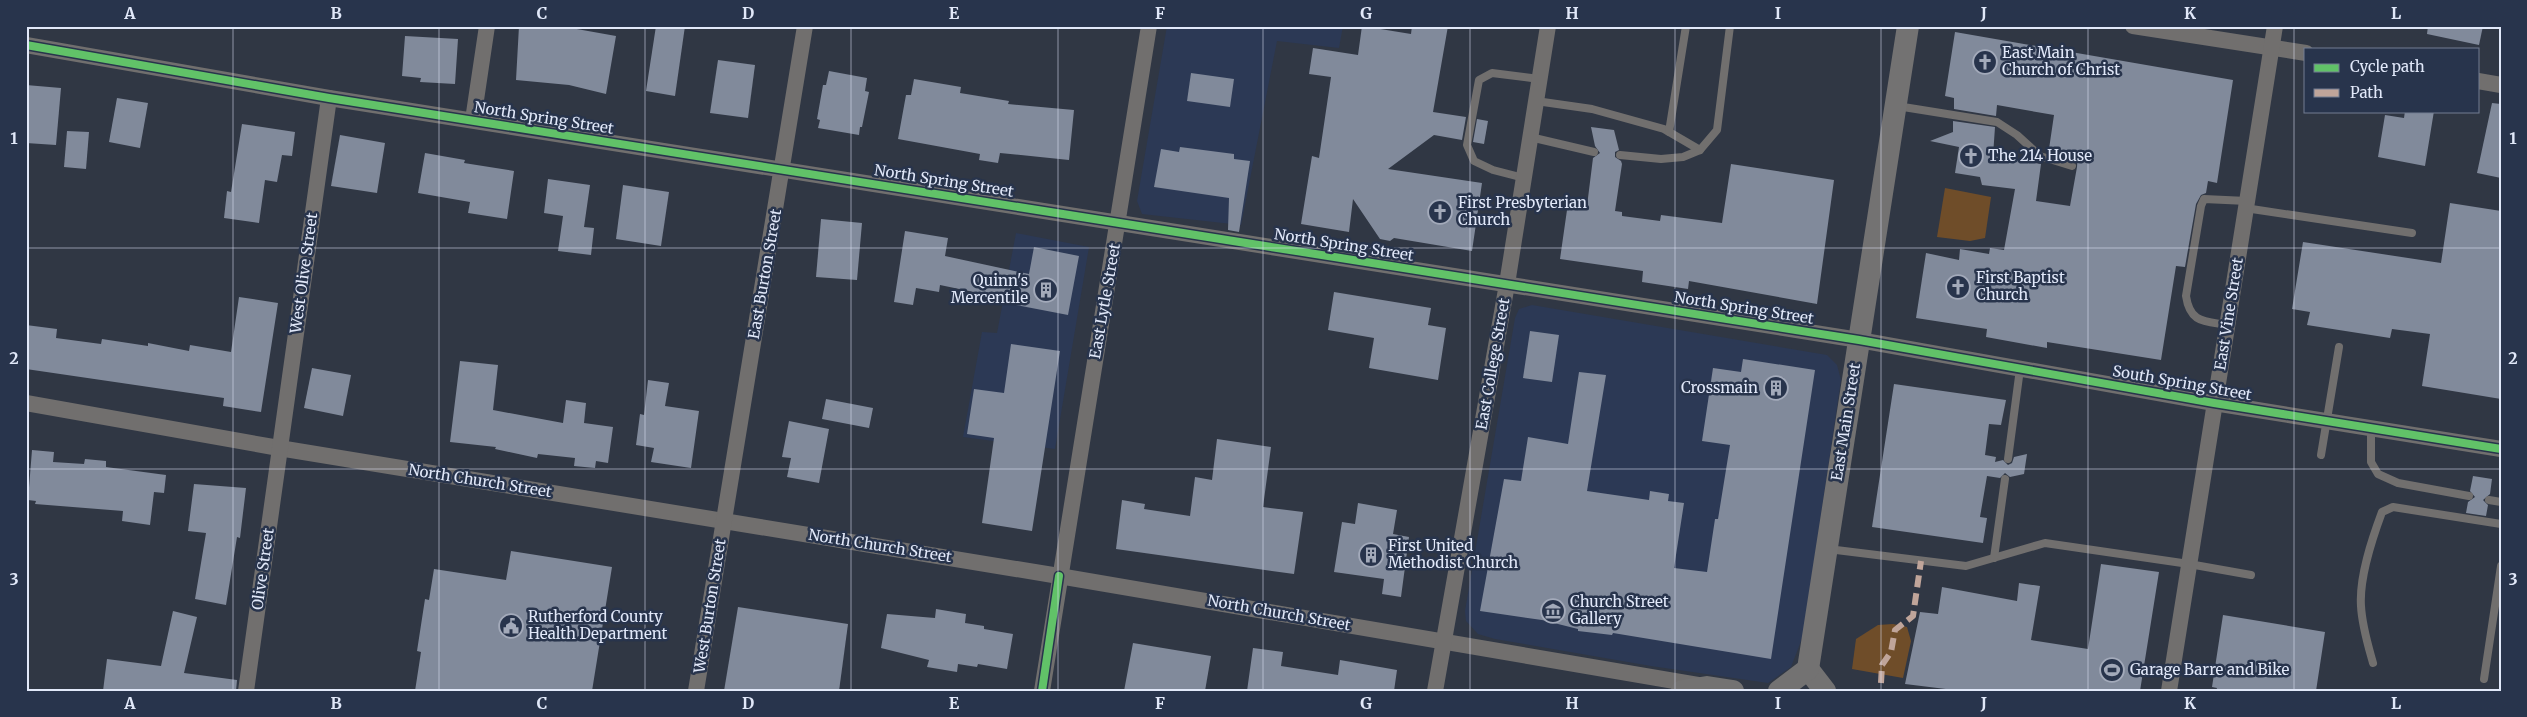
<svg xmlns="http://www.w3.org/2000/svg" width="2527" height="717" font-family="Merriweather,serif">
	<style>
		.built { fill: #2c3955 }
		.green { fill: #6f4d29 }
		.building { fill: #818a9b }
		.lines { fill: none; stroke-linecap: round; stroke-linejoin: round }
		.lane { stroke: #716f6e; stroke-width: 8 }
		.street { stroke: #716f6e; stroke-width: 16 }
		.secondary { stroke: #737272; stroke-width: 22 }
		.quiet { stroke: #c0a59a; stroke-width: 6; stroke-dasharray: 12 6; stroke-linecap: butt }
		.cycleway-casing { stroke: #28344c; stroke-width: 11 }
		.cycleway { stroke: #61c268; stroke-width: 8 }
		.grid { fill: none; stroke: #e1e8f9; stroke-width: 1; stroke-opacity: 0.55 }
		.labels { text-anchor: middle; stroke-width: 5; stroke-linejoin: round; paint-order: stroke }
		.poi-label { font-size: 15px; fill: #e1e8f9; stroke: #28344c; text-anchor: start }
		.street-label { font-size: 15px; fill: #e1e8f9; stroke: #28344c }
		.neatline { fill: none; stroke: #e1e8f9; stroke-width: 2 }
		.grid-label { font-size: 16px; text-anchor: middle; font-weight: bold; fill: #e1e8f9 }
	</style>
	<rect width="100%" height="100%" fill="#303744"/>
	<g class="built">
		<path d="M1167,26H1343L1339,48L1277,41L1241,225L1142,214L1137,201Z"/>
		<path d="M1016,233L1089,247L1055,449L963,437L982,332L997,333Z"/>
		<path d="M1532,305L1827,355L1837,365L1841,380L1803,636L1791,667L1768,683L1651,666L1495,639L1478,634L1466,621L1465,611L1515,318L1519,309Z"/>
	</g>
	<g class="green">
		<path d="M1945,188L1991,197L1985,238L1970,241L1937,237Z"/>
		<path d="M1893,624L1907,627L1911,641L1903,678L1852,669L1856,639L1878,625Z"/>
	</g>
	<g class="building">
		<path d="M519,26H560L616,36L606,94L569,85L516,80Z"/>
		<path d="M656,26H685L675,96L646,91Z"/>
		<path d="M1362,26L1411,34L1412,26H1448L1433,112L1466,117L1462,140L1434,135L1388,169L1482,183L1472,251L1394,238L1390,241L1380,239L1353,199L1349,232L1301,224L1312,156L1319,158L1331,77L1309,74L1313,48L1358,55Z"/>
		<path d="M2428,26H2483L2479,45L2427,34Z"/>
		<path d="M1955,32L2233,80L2217,183L2208,181L2206,193L2201,195L2196,204L2185,267L2176,266L2161,360L2047,342V348L1986,337L1987,329L1916,318L1926,253L1959,260L1960,249L1989,254L1990,248L2004,250L2015,189L1982,185L1980,177L1955,173L1959,147L1930,141L1953,132V121L1995,127L1993,156L2041,164L2036,201L2070,206L2077,167L2078,153L2049,149L2054,115L1997,105L1996,116L1954,109V98L1945,96Z"/>
		<path d="M405,36L458,39L455,84L420,82L421,78L402,76Z"/>
		<path d="M718,60L755,65L748,118L710,113Z"/>
		<path d="M829,71L867,78L865,91L869,92L862,127H860L859,135L818,128L820,120L817,119L823,85H826Z"/>
		<path d="M1191,73L1234,79L1230,107L1187,101Z"/>
		<path d="M914,79L961,87L960,93L1009,101L1008,104L1074,110L1069,160L1000,153L998,163L979,160L980,154L898,139L906,95H911Z"/>
		<path d="M26,85L61,88L56,145L26,143Z"/>
		<path d="M117,98L148,103L140,148L109,142Z"/>
		<path d="M2492,103L2501,104V178L2477,173Z"/>
		<path d="M2405,111H2434L2425,166L2378,157L2385,115L2404,118Z"/>
		<path d="M1477,119L1488,121L1484,144L1473,142Z"/>
		<path d="M242,124L295,132L292,156L282,155L277,182L265,180L259,223L224,218L227,191L231,192Z"/>
		<path d="M1591,127L1614,130L1619,150L1615,152V157L1621,161L1622,164L1615,211L1622,212V216L1660,221L1661,215L1722,223L1731,164L1834,180L1817,304L1689,281L1688,289L1642,282L1643,271L1560,259L1568,203L1587,206L1593,158L1600,153L1595,146Z"/>
		<path d="M67,131L89,132L86,169L64,167Z"/>
		<path d="M340,135L385,143L377,193L331,186Z"/>
		<path d="M1180,147L1234,154V159L1250,161L1239,232L1228,230L1229,198L1154,187L1161,149L1179,152Z"/>
		<path d="M425,153L465,160L464,163L514,171L507,219L468,213L470,202L418,193Z"/>
		<path d="M548,179L590,185L584,227L594,228L591,255L558,251L563,216L544,213Z"/>
		<path d="M623,185L669,192L661,246L616,239Z"/>
		<path d="M2450,203L2501,211V399L2422,386L2430,334L2392,329L2390,338L2307,325L2310,312L2292,309L2303,242L2441,263Z"/>
		<path d="M821,219L862,223L857,280L816,277Z"/>
		<path d="M905,231L948,238L945,256L1029,274L1034,247L1079,256L1068,315L1016,305L1017,301L940,285L939,292L916,288L913,305L894,302Z"/>
		<path d="M1334,292L1431,308L1428,325L1446,328L1438,380L1369,368L1374,338L1328,330Z"/>
		<path d="M239,297L278,303L261,412L223,406L224,398L26,369V325L57,329L56,338L101,344L102,339L148,346V343L189,351L190,345L231,352Z"/>
		<path d="M1530,331L1559,335L1552,382L1523,378Z"/>
		<path d="M1011,344L1060,351L1032,531L982,523L994,438L967,434L974,389L1004,393Z"/>
		<path d="M1743,359L1815,370L1771,659L1613,633L1612,635L1578,631V629L1542,620L1480,611L1504,479L1521,481L1528,437L1568,444L1579,372L1606,375L1587,491L1649,500L1650,491L1669,494L1668,501L1684,503L1674,568L1707,572L1715,519H1718L1730,445L1702,441L1713,368L1741,372Z"/>
		<path d="M460,361L498,365L493,410L563,423L566,400L586,403L584,423L613,427L608,463L596,461L595,468L574,466L575,458L538,454L537,458L495,449L496,447L450,442Z"/>
		<path d="M312,368L351,375L343,416L304,408Z"/>
		<path d="M648,380L669,383L665,406L699,411L691,468L651,462L654,448L636,445L640,414L644,415Z"/>
		<path d="M1894,384L2006,400L2001,425L1989,424L1985,455L1996,457L1995,462L2003,460L2008,465L2012,463L2014,457L2027,454L2024,474L2010,477L2005,473L2000,478L1987,476L1980,517L1987,518L1983,543L1872,527Z"/>
		<path d="M826,399L873,408L869,428L822,419Z"/>
		<path d="M789,421L829,429L819,483L787,477L791,458L782,457Z"/>
		<path d="M1217,439L1271,447L1263,507L1303,512L1294,574L1116,549L1122,500L1145,504L1144,509L1190,516L1195,477L1212,480Z"/>
		<path d="M32,450L54,452L53,462L84,464L85,459L106,461V467L166,475L164,493L154,492L150,525L122,521L123,511L35,504L36,501L28,500Z"/>
		<path d="M2473,476L2492,479L2490,494L2483,500L2488,505L2486,516L2466,513L2468,502L2475,497L2470,491Z"/>
		<path d="M194,484L246,488L240,538L237,537L226,605L195,599L206,533L188,531Z"/>
		<path d="M1358,503L1397,510L1393,534L1409,537L1401,597L1382,594L1384,579L1334,572L1342,522L1355,524Z"/>
		<path d="M511,551L612,567L592,691H415L421,652L417,651L425,599L429,600L434,569L506,580Z"/>
		<path d="M2101,564L2159,572L2140,691H1962L1905,684L1920,612L1938,614L1942,587L2017,601L2019,583L2040,586L2031,640L2088,649Z"/>
		<path d="M738,607L848,624L839,691H724Z"/>
		<path d="M936,609L966,614L965,623L984,626V629L1013,634L1007,669L978,664L977,667L958,664L957,672L927,667L929,660L881,648L887,614L935,618Z"/>
		<path d="M173,611L197,617L184,673L237,680L236,691H103L107,659L161,666Z"/>
		<path d="M2223,615L2325,632L2316,691H2216L2217,688L2212,687Z"/>
		<path d="M1133,643L1211,656L1205,691H1124Z"/>
		<path d="M1253,648L1283,652L1281,666L1338,675L1340,660L1397,670L1394,691H1247Z"/>
	</g>
	<g class="lines">
		<g class="lane">
			<path d="M1536,101L1592,109L1664,129L1700,150"/>
			<path d="M1897,106L1997,122L2017,135L2040,156L2072,166"/>
			<path d="M1669,132L1686,26"/>
			<path d="M1530,137L1594,152"/>
			<path d="M1620,155L1661,159L1683,157L1700,150L1717,130L1730,26"/>
			<path d="M1524,178L1493,170L1474,161L1467,145L1479,80L1492,73L1539,79"/>
			<path d="M2245,208L2412,233"/>
			<path d="M2227,325C2204,321 2190,323 2186,296L2201,206L2204,199L2247,201"/>
			<path d="M2371,429V462L2378,474L2398,483L2469,496"/>
			<path d="M2321,455L2339,347"/>
			<path d="M2008,459L2020,369"/>
			<path d="M2489,500L2501,502"/>
			<path d="M1828,549L1966,566L2045,543L2189,564L2251,575"/>
			<path d="M1994,558L2005,479"/>
			<path d="M2373,663C2368,645 2362,626 2361,606C2359,577 2372,539 2382,512L2393,507L2501,524"/>
			<path d="M2484,679L2501,566"/>
		</g>
		<g class="street">
			<path d="M2133,26L2306,53"/>
			<path d="M26,45L329,98L1859,340L2214,403L2501,449"/>
			<path d="M2478,81L2501,85"/>
			<path d="M473,120L487,26"/>
			<path d="M26,403L279,448L1059,576L1698,685"/>
			<path d="M246,691L329,98"/>
			<path d="M696,691L805,26"/>
			<path d="M1042,691L1149,26"/>
			<path d="M1435,691L1507,284L1548,26"/>
			<path d="M2169,691L2275,26"/>
		</g>
		<g class="secondary">
			<path d="M1808,669L1825,691"/>
			<path d="M1682,691L1707,687L1733,691"/>
			<path d="M1779,691L1808,669L1908,26"/>
		</g>
		<path class="quiet" d="M1881,683L1882,665L1891,652L1895,630L1913,616L1921,561"/>
		<g class="cycleway-casing">
			<g id="cycleway">
				<path d="M26,45L329,98L1859,340L2214,403L2501,449"/>
				<path d="M1042,691L1059,576"/>
			</g>
		</g>
		<use href="#cycleway" class="cycleway"/>
	</g>
	<path class="grid" d="M233,26V691M439,26V691M645,26V691M851,26V691M1058,26V691M1263,26V691M1470,26V691M1675,26V691M1881,26V691M2088,26V691M2294,26V691M26,248H2501M26,469H2501"/>
	<defs>
		<g id="church-ring" transform="scale(1.25)"><circle r="9.5" fill="#28344c" stroke="#a3aaba" stroke-width="1.5"/><path d="M-1.2-6h2.4v3.5h3.3v2.4h-3.3V6h-2.4V-.1h-3.3v-2.4h3.3Z" fill="#a3aaba"/></g>
		<g id="building-ring" transform="scale(1.25)"><circle r="9.5" fill="#28344c" stroke="#a3aaba" stroke-width="1.5"/><path d="M-4-6H4V6H1V3H-1V6H-4ZM-2.5-4.3h1.7v1.8h-1.7ZM.8-4.3h1.7v1.8H.8ZM-2.5-1h1.7V.8h-1.7ZM.8-1h1.7V.8H.8Z" fill="#a3aaba"/></g>
		<g id="museum-ring" transform="scale(1.25)"><circle r="9.5" fill="#28344c" stroke="#a3aaba" stroke-width="1.5"/><path d="M0-6L6-3V-2H-6V-3ZM-5-1h2V3h-2ZM-1-1h2V3h-2ZM3-1h2V3H3ZM-6 4H6V6H-6Z" fill="#a3aaba"/></g>
		<g id="civic-ring" transform="scale(1.25)"><circle r="9.5" fill="#28344c" stroke="#a3aaba" stroke-width="1.5"/><path d="M-.6-6.5H3V-4.5H.6V-3L4-1V1h2V6H-6V1h2V-1L-.6-3ZM-1.2 2.5V6h2.4V2.5Z" fill="#a3aaba"/></g>
		<g id="stadium-ring" transform="scale(1.25)"><circle r="9.5" fill="#28344c" stroke="#a3aaba" stroke-width="1.5"/><path d="M0-5a6.5 5 0 1 0 0 10a6.5 5 0 1 0 0-10ZM-3.5-1.8h7v3.6h-7Z" fill="#a3aaba"/></g>
	</defs>
	<g fill-rule="evenodd">
		<use href="#church-ring" x="1985" y="62"/>
		<use href="#church-ring" x="1971" y="156"/>
		<use href="#church-ring" x="1440" y="212"/>
		<use href="#church-ring" x="1958" y="287"/>
		<use href="#building-ring" x="1046" y="290"/>
		<use href="#building-ring" x="1776" y="388"/>
		<use href="#building-ring" x="1371" y="555"/>
		<use href="#museum-ring" x="1553" y="611"/>
		<use href="#civic-ring" x="511" y="626"/>
		<use href="#stadium-ring" x="2112" y="670"/>
	</g>
	<g class="labels">
		<g class="poi-label">
			<text x="2002" y="58">East Main<tspan x="2002" dy="17">Church of Christ</tspan></text>
			<text x="1988" y="161">The 214 House</text>
			<text x="1458" y="208">First Presbyterian<tspan x="1458" dy="17">Church</tspan></text>
			<text x="1976" y="283">First Baptist<tspan x="1976" dy="17">Church</tspan></text>
			<text x="1028" y="286" text-anchor="end">Quinn's<tspan x="1028" dy="17">Mercentile</tspan></text>
			<text x="1758" y="393" text-anchor="end">Crossmain</text>
			<text x="1388" y="551">First United<tspan x="1388" dy="17">Methodist Church</tspan></text>
			<text x="1570" y="607">Church Street<tspan x="1570" dy="17">Gallery</tspan></text>
			<text x="528" y="622">Rutherford County<tspan x="528" dy="17">Health Department</tspan></text>
			<text x="2130" y="675">Garage Barre and Bike</text>
		</g>
		<g class="street-label">
			<text transform="translate(544 118) rotate(9)" y="5">North Spring Street</text>
			<text transform="translate(944 181) rotate(9)" y="5">North Spring Street</text>
			<text transform="translate(1344 245) rotate(9)" y="5">North Spring Street</text>
			<text transform="translate(304 273) rotate(-82)" y="5">West Olive Street</text>
			<text transform="translate(765 274) rotate(-80)" y="5">East Burton Street</text>
			<text transform="translate(1105 301) rotate(-80)" y="5">East Lytle Street</text>
			<text transform="translate(1744 308) rotate(9)" y="5">North Spring Street</text>
			<text transform="translate(2229 314) rotate(-81)" y="5">East Vine Street</text>
			<text transform="translate(1493 364) rotate(-80)" y="5">East College Street</text>
			<text transform="translate(2182 383) rotate(10)" y="5">South Spring Street</text>
			<text transform="translate(1846 422) rotate(-81)" y="5">East Main Street</text>
			<text transform="translate(480 481) rotate(9)" y="5">North Church Street</text>
			<text transform="translate(880 546) rotate(9)" y="5">North Church Street</text>
			<text transform="translate(263 569) rotate(-82)" y="5">Olive Street</text>
			<text transform="translate(710 606) rotate(-81)" y="5">West Burton Street</text>
			<text transform="translate(1279 613) rotate(10)" y="5">North Church Street</text>
		</g>
	</g>
	<rect width="2527" height="717" fill="none" stroke="#28344c" stroke-width="55"/>
	<rect x="2304" y="48" width="175" height="65" fill="#28344c" stroke="#727c91"/>
	<rect x="2314" y="64" width="25" height="8" fill="#61c268" stroke="#727c91"/>
	<text x="2350" y="72" font-size="15" fill="#e1e8f9">Cycle path</text>
	<rect x="2314" y="89" width="25" height="8" fill="#c0a59a" stroke="#727c91"/>
	<text x="2350" y="98" font-size="15" fill="#e1e8f9">Path</text>
	<rect x="28" y="28" width="2472" height="662" class="neatline"/>
	<g class="grid-label">
		<text x="130" y="19">A</text>
		<text x="336" y="19">B</text>
		<text x="542" y="19">C</text>
		<text x="748" y="19">D</text>
		<text x="954" y="19">E</text>
		<text x="1160" y="19">F</text>
		<text x="1366" y="19">G</text>
		<text x="1572" y="19">H</text>
		<text x="1778" y="19">I</text>
		<text x="1984" y="19">J</text>
		<text x="2190" y="19">K</text>
		<text x="2396" y="19">L</text>
		<text x="14" y="144">1</text>
		<text x="2513" y="144">1</text>
		<text x="14" y="364">2</text>
		<text x="2513" y="364">2</text>
		<text x="14" y="585">3</text>
		<text x="2513" y="585">3</text>
		<text x="130" y="709">A</text>
		<text x="336" y="709">B</text>
		<text x="542" y="709">C</text>
		<text x="748" y="709">D</text>
		<text x="954" y="709">E</text>
		<text x="1160" y="709">F</text>
		<text x="1366" y="709">G</text>
		<text x="1572" y="709">H</text>
		<text x="1778" y="709">I</text>
		<text x="1984" y="709">J</text>
		<text x="2190" y="709">K</text>
		<text x="2396" y="709">L</text>
	</g>
</svg>
